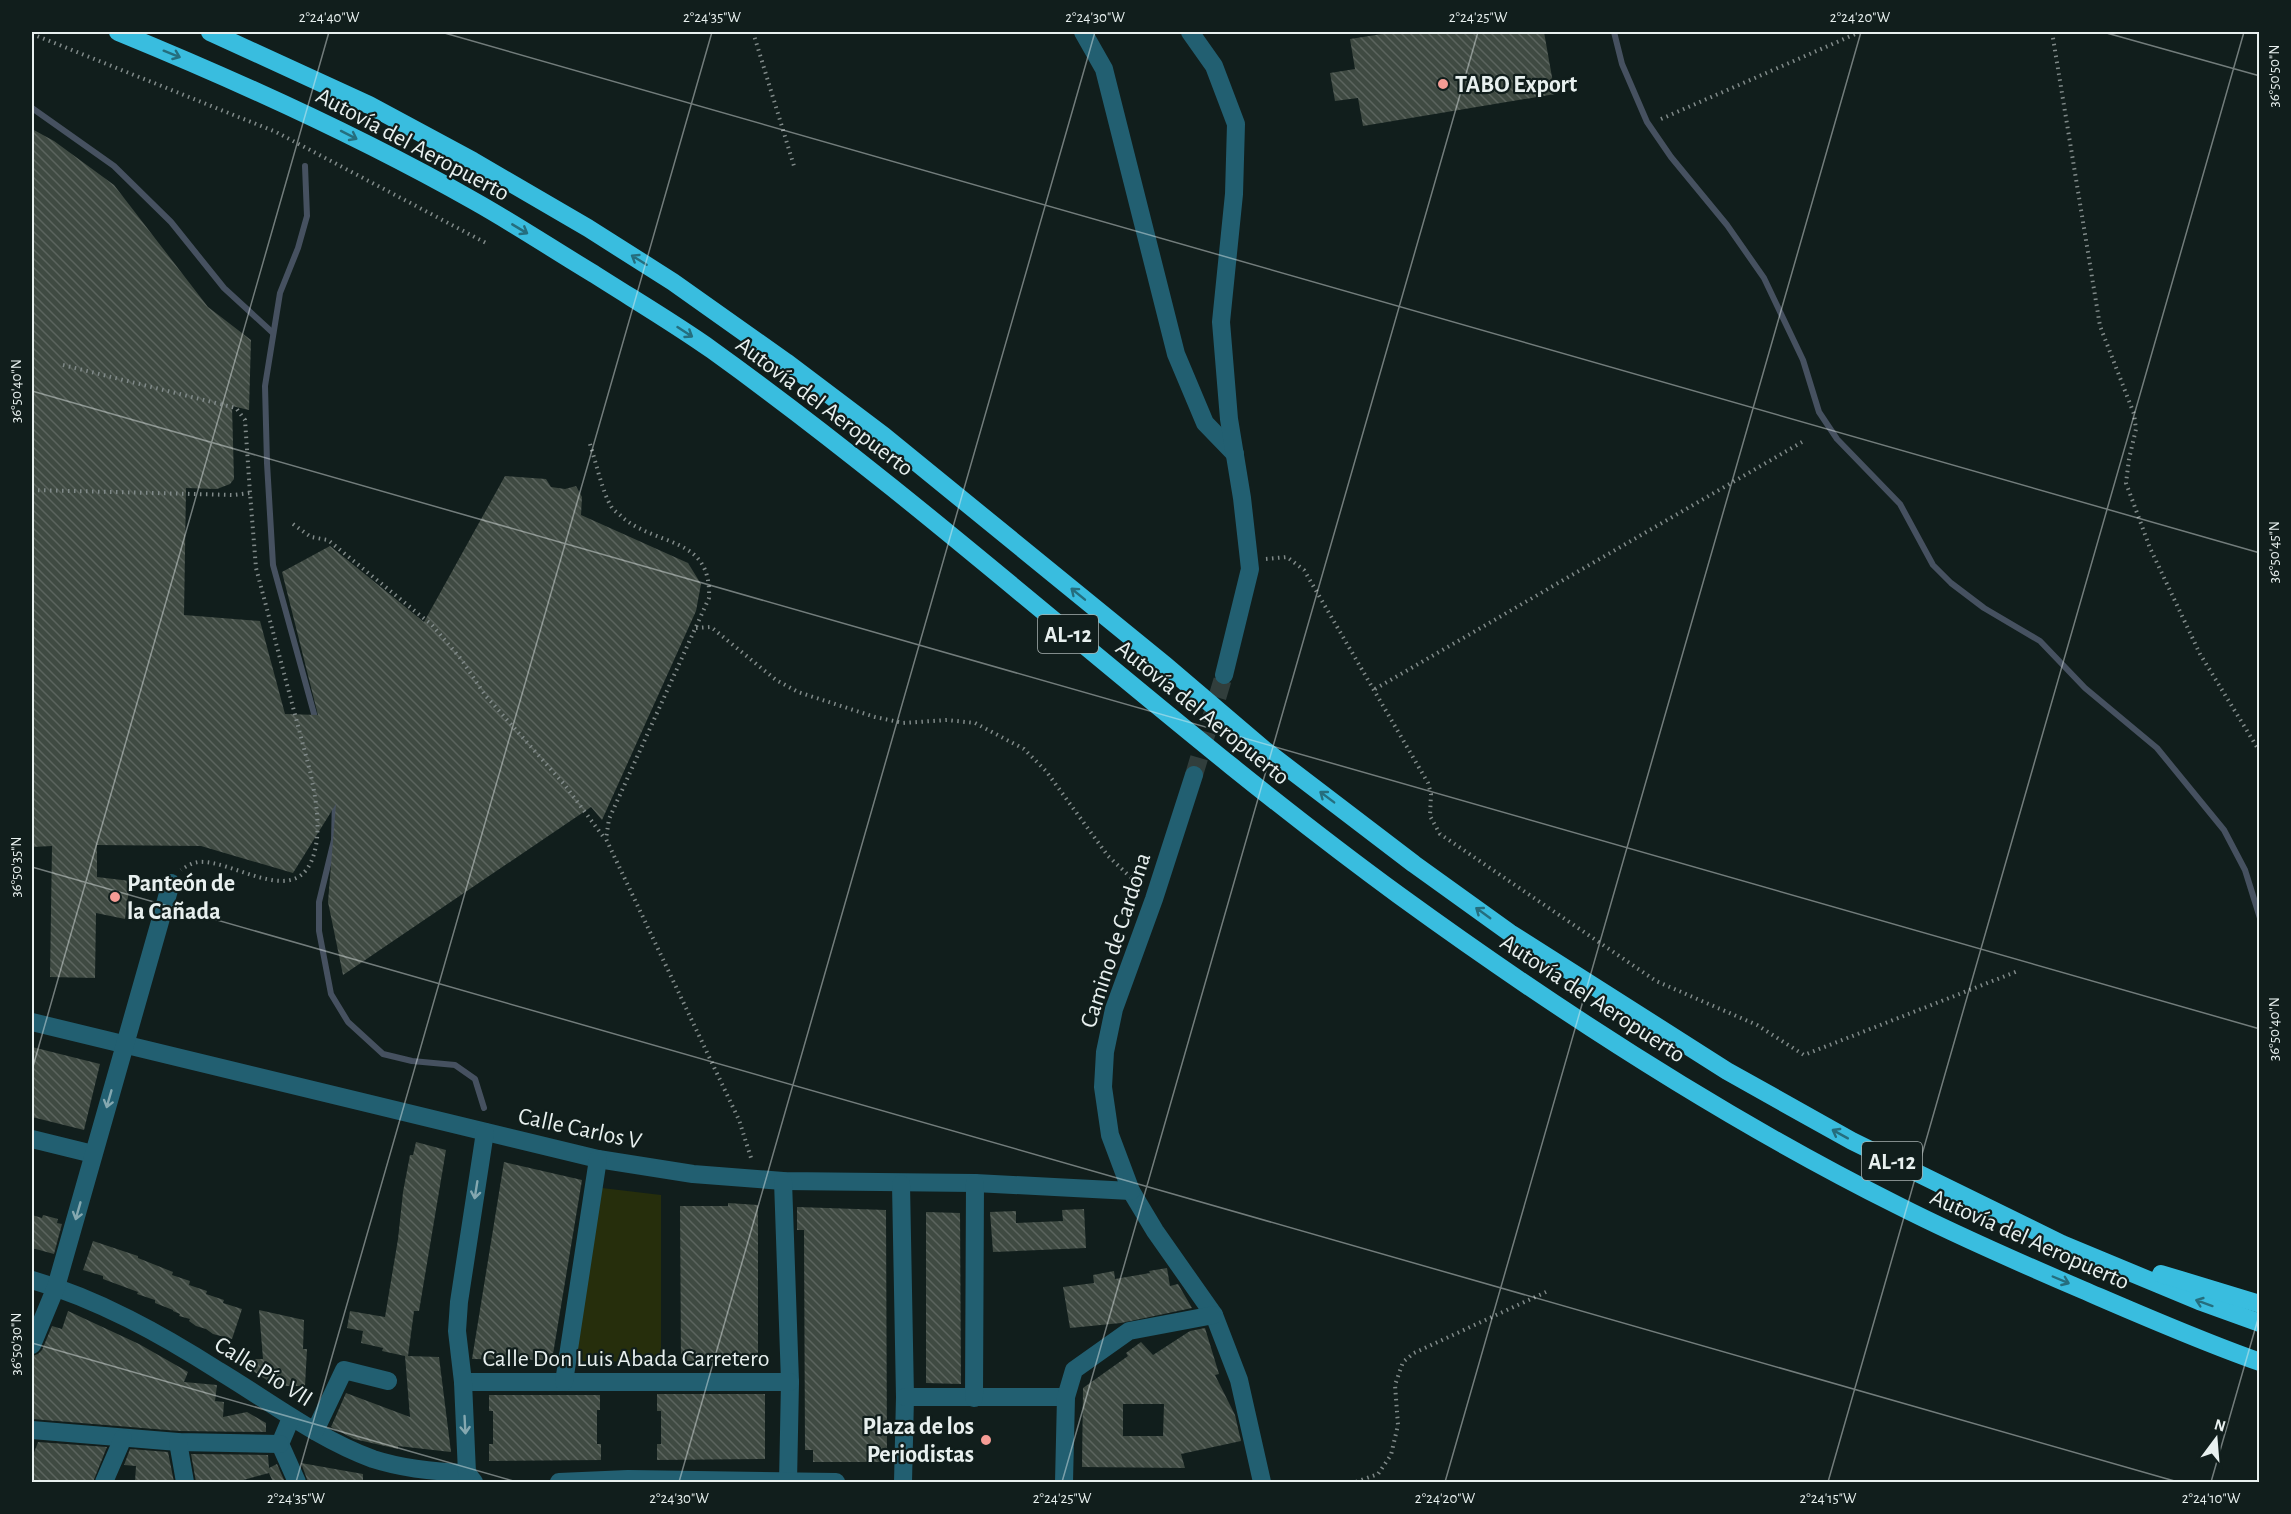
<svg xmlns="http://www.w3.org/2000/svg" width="2291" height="1514" font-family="'Alegreya Sans',sans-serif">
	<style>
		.park { fill: #262e0c }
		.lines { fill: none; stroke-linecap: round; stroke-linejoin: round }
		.stream { stroke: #465160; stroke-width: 6 }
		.building { fill: url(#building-back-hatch); fill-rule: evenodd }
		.minor-tunnel { stroke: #313e3c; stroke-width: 18; stroke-dasharray: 18 9; stroke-linecap: butt }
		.path { stroke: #808a89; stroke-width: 4; stroke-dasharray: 1.5 4.5; stroke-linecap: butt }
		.minor { stroke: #225f71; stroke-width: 18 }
		.highway { stroke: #39bddf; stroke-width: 18 }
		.oneway { stroke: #256e7e }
		.oneway2 { stroke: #85a8b0 }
		.ticks { fill: none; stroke: #e8f0ef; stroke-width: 1.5; stroke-opacity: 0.45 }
		.poi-dot { fill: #f59c95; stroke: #111e1c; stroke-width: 2 }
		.labels { text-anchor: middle; stroke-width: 4.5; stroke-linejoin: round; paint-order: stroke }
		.shield { fill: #111e1c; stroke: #a8b1b0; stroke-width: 1.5 }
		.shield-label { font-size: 22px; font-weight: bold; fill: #e8f0ef }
		.poi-label { font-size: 24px; font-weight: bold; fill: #e8f0ef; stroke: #111e1c; text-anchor: start }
		.street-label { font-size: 24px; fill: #e8f0ef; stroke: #111e1c }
		.neatline { fill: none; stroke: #e8f0ef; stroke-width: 2 }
		.ticks-label { font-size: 15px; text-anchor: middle; fill: #e8f0ef }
	</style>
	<defs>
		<pattern id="building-back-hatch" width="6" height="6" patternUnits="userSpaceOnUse" patternTransform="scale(1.5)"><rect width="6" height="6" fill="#3f4a42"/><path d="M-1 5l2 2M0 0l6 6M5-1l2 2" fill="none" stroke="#5b645e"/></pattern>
	</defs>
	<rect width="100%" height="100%" fill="#111e1c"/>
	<path class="park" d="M602,1188L661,1195V1362L573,1361Z"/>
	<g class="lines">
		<g class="stream">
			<path d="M1614,32L1622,64L1647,122L1671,157L1727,225L1764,278L1803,360L1819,412L1837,439L1900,504L1933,565L1951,583L1984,608L2040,641L2085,688L2157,748L2224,830L2245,870L2260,918"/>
			<path d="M32,108L114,166L171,222L224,288L273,333"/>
			<path d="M305,166L307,216L298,248L280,293L265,386L267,463L273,565L316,721"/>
			<path d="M335,797L334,840L319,902V931L331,994L348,1022L383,1054L412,1061L455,1065L475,1079L484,1108"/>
		</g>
	</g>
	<g class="building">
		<path d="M1395,32H1544L1555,94L1363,126L1358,98L1335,101L1330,73L1355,69L1350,39Z"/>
		<path d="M32,129L54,141L114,185L208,307L251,340L249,410L232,406L234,479L230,484L217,489L186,488L184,615L260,621L285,714L318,715L282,572L330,546L424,622L505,476L546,479L551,487L565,489L576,486L582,497L581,515L688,563L701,584L696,611L602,820L591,807L343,975L328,902L336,804L293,873L201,846L97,845V877L130,881L125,919L96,913L95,978L50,977L52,846L32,847Z"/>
		<path d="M32,1047L100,1064L84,1130L32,1117Z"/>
		<path d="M416,1142L446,1150L419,1311H414L408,1356L439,1357L451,1452L398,1446V1449L354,1439L331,1427L346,1393L410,1417L405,1356L382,1351L383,1348L361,1343L363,1331L347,1328L350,1311L385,1317L398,1239L403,1192L410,1155H413Z"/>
		<path d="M504,1162L582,1180L552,1360L472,1359Z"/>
		<path d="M728,1203L758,1205V1360L681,1361L680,1206H728Z"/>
		<path d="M797,1207L886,1210L887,1462H813V1450H805L804,1230H797Z"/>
		<path d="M1084,1209L1086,1248L993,1252L990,1212L1016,1211V1223L1063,1221L1062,1210Z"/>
		<path d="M926,1212L960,1213L961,1384L926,1383Z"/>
		<path d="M32,1215L42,1218L43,1215L58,1219L57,1223L62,1224L54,1254L32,1248Z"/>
		<path d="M93,1241L138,1256V1258L173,1272L172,1275L190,1281L189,1285L207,1291L206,1294L224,1300L223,1303L242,1309L232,1339L213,1334L206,1329L196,1326L189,1321L190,1319L179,1316L180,1314L173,1311V1310L155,1303V1300L137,1294L138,1292L103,1279V1276L83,1270Z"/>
		<path d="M1167,1268L1170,1286L1178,1284L1192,1308L1121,1323L1070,1328L1063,1287L1094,1283L1093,1275L1114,1271L1115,1279L1150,1273L1149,1271Z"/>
		<path d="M259,1310L304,1320L303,1349H307L305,1386H276L253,1371L252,1359H263Z"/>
		<path d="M68,1311L139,1344L188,1372L184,1382L217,1385L215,1401L224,1402L223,1417L247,1412L266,1423V1432L179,1431L32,1419V1356L38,1354L42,1350L52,1326L62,1329Z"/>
		<path d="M1205,1328L1219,1374L1215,1375L1235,1415L1241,1441L1181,1454L1185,1468L1082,1467L1083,1388L1128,1356L1126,1353L1141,1342L1153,1355L1190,1331ZM1123,1404H1164L1163,1436H1123Z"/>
		<path d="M657,1394H765V1459L657,1460V1444H661V1411H657Z"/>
		<path d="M489,1395H600V1410H597V1444H601V1460L489,1461V1444H493V1411H489Z"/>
		<path d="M38,1442L107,1447L93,1482H32V1458Z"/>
		<path d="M130,1449L168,1452L174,1482H135L136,1466L124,1465Z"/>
		<path d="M191,1454L268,1455L269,1468L277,1464L285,1482H273L269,1473L236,1482H196Z"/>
		<path d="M301,1463L363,1474V1482H308Z"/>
	</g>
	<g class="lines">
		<path class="minor-tunnel" d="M1194,775L1224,675"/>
		<g class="path">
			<path d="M753,32L794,166"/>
			<path d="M2052,32L2100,326L2134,414L2136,429L2129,459L2126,483L2150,548L2200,654L2260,752"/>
			<path d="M32,34L276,132L486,243"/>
			<path d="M1661,119L1860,32"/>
			<path d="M63,365L236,408L245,420L250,493"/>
			<path d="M590,444C595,459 603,494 611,506C613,510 618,513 621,516C655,547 712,535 709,598L609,819L606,839L739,1120L752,1161"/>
			<path d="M32,490L234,495L250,493L256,568L310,771C316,799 323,835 311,862C291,906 232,859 198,862C192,863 185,867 181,870"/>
			<path d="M293,524L311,537L328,540L432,625L461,659L485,695L564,784L605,839"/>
			<path d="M1266,559L1287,557L1304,570L1428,783L1431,794L1430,816L1440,834L1656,981L1757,1025L1804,1055L2018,971"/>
			<path d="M696,628L711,627L776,680L798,692L875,717L903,723L947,720L975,723L1024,749L1046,771L1108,856L1140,886"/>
			<path d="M1375,689L1802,442"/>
			<path d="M1356,1482L1378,1474L1391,1455L1398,1425L1395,1385L1403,1362L1414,1353L1546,1292"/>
		</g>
		<g class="minor">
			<path d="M1083,32L1104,69L1176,354L1205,423L1235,454"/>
			<path d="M1190,32L1214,66L1236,124L1234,194L1221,322L1229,419L1242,498L1250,569L1224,675"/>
			<path d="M1194,775L1154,899L1114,1009L1105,1052L1103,1087L1110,1135L1131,1191L1155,1231L1214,1315L1239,1380L1262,1482"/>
			<path d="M32,1022L598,1159L693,1174L783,1181L975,1183L1131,1191"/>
			<path d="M32,1139L93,1154"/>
			<path d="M783,1181L790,1382L788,1482"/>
			<path d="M901,1184L905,1397L903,1482"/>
			<path d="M32,1280C98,1299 161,1334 219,1371C269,1401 318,1439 373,1459C404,1469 435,1472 467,1473L474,1482"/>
			<path d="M32,1345L56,1287L171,883"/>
			<path d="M463,1382H790"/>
			<path d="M564,1382L598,1159"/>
			<path d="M905,1397H1066"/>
			<path d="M974,1398L975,1183"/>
			<path d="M291,1418L280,1444L297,1482"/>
			<path d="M32,1430L178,1442L280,1444"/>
			<path d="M315,1431L344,1370L388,1381"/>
			<path d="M178,1442L185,1482"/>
			<path d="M467,1473L463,1382L457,1331L459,1302L485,1132"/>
			<path d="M104,1482L123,1438"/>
			<path d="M559,1482L628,1479L836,1482"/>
			<path d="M1064,1482L1066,1397L1074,1370L1129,1331L1214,1315"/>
		</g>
		<g class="highway">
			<path d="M118,32C240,82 359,136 474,201C515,224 554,250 594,274C633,299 674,323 712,350C950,521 1163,723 1400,896C1557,1010 1723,1118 1897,1205C1958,1236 2020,1263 2083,1290C2141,1315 2200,1341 2260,1362"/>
			<path d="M210,32L369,105L473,161L588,228L673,282L786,362L884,436L1165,665L1266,751L1414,864L1510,933L1727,1071L1852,1141L2062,1244L2199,1301L2260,1323"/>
			<path d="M2161,1274L2260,1304"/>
		</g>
	</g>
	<defs><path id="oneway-shaft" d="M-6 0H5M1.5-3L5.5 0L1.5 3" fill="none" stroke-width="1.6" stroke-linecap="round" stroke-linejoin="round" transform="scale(1.5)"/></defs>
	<g class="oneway">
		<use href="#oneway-shaft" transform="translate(172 54) rotate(22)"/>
		<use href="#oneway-shaft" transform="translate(349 135) rotate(27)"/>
		<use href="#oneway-shaft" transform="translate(520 229) rotate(31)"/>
		<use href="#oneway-shaft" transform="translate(639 260) rotate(-148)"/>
		<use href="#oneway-shaft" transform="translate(685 332) rotate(33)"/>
		<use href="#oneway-shaft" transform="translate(1078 594) rotate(-141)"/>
		<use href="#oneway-shaft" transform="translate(1327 797) rotate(-143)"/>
		<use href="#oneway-shaft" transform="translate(1483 913) rotate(-144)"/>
		<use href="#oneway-shaft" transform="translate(1840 1134) rotate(-151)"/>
		<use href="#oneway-shaft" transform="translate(2061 1280) rotate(23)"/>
		<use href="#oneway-shaft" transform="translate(2204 1303) rotate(-160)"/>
	</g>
	<g class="oneway2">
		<use href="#oneway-shaft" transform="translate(109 1099) rotate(106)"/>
		<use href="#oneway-shaft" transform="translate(476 1190) rotate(99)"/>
		<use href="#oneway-shaft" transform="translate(78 1211) rotate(106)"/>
		<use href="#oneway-shaft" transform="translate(465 1425) rotate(87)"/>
	</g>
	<path class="ticks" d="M441,32L2260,553M2103,32L2260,76M32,391L2260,1029M32,867L2178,1482M32,1070L329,32M32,1343L517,1482M296,1482L712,32M679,1482L1095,32M1062,1482L1478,32M1445,1482L1861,32M1828,1482L2244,32M2211,1482L2260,1312"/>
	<g class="poi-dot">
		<circle cx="1443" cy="84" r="6"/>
		<circle cx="115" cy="897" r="6"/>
		<circle cx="986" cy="1440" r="6"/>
	</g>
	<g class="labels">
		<g class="shield">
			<rect x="1038" y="615" width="60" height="38" rx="4.5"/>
			<rect x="1862" y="1142" width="60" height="38" rx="4.5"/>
		</g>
		<g class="shield-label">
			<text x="1068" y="642">AL-12</text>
			<text x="1892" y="1169">AL-12</text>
		</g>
		<g class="poi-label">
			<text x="1455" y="92">TABO Export</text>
			<text x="127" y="891">Panteón de<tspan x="127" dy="28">la Cañada</tspan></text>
			<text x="974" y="1434" text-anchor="end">Plaza de los<tspan x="974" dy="28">Periodistas</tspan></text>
		</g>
		<g class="street-label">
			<text transform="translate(413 144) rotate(28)" y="8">Autovía del Aeropuerto</text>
			<text transform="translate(825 406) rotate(37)" y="8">Autovía del Aeropuerto</text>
			<text transform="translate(1203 712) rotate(39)" y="8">Autovía del Aeropuerto</text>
			<text transform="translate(1115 940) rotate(-72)" y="8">Camino de Cardona</text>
			<text transform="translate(1593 998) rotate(33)" y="8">Autovía del Aeropuerto</text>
			<text transform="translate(580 1128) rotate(12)" y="8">Calle Carlos V</text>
			<text transform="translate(2030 1239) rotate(24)" y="8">Autovía del Aeropuerto</text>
			<text x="626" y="1366">Calle Don Luis Abada Carretero</text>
			<text transform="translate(264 1371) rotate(32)" y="8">Calle Pío VII</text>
		</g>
	</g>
	<rect width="2291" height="1514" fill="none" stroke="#111e1c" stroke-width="66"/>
	<g transform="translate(2216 1439) rotate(16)" stroke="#111e1c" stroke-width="4.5" paint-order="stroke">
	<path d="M0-4.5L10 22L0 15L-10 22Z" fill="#e8f0ef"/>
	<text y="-9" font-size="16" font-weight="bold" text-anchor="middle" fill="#e8f0ef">N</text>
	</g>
	<rect x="33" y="33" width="2225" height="1448" class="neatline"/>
	<g class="ticks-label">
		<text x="329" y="22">2°24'40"W</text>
		<text x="712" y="22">2°24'35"W</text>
		<text x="1095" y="22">2°24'30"W</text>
		<text x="1478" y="22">2°24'25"W</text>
		<text x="1860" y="22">2°24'20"W</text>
		<text transform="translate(2274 76) rotate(-90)" y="5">36°50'50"N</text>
		<text transform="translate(16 391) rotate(-90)" y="5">36°50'40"N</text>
		<text transform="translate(2274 552) rotate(-90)" y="5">36°50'45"N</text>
		<text transform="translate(16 867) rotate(-90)" y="5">36°50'35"N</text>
		<text transform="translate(2274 1029) rotate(-90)" y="5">36°50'40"N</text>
		<text transform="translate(16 1344) rotate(-90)" y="5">36°50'30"N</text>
		<text x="296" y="1503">2°24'35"W</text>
		<text x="679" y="1503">2°24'30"W</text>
		<text x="1062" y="1503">2°24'25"W</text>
		<text x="1445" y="1503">2°24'20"W</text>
		<text x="1828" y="1503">2°24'15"W</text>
		<text x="2211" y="1503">2°24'10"W</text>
	</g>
</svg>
